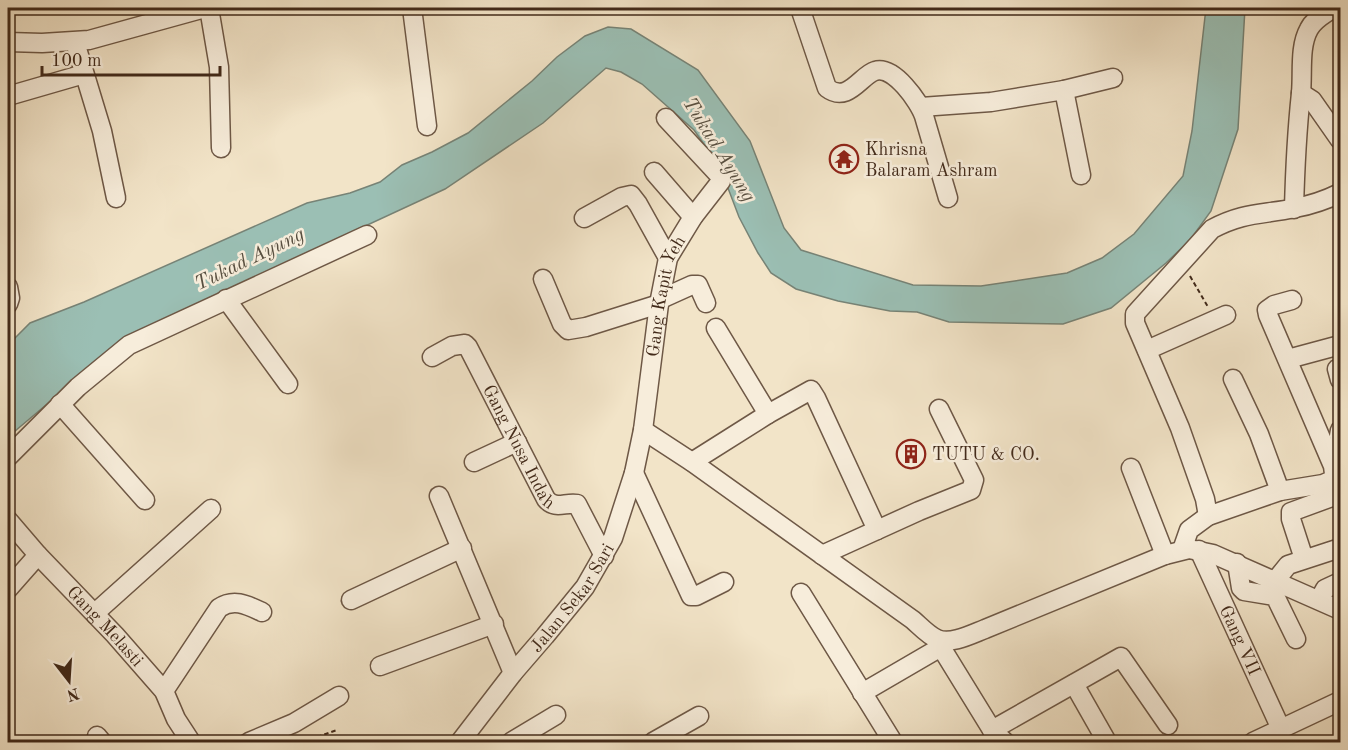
<svg xmlns="http://www.w3.org/2000/svg" width="1348" height="750" font-family="'Old Standard TT',serif">
	<style>
		.water { fill: #9bbfb4; stroke: #778376; stroke-width: 1.5 }
		.lines { fill: none; stroke-linecap: round; stroke-linejoin: round }
		.minor-casing { stroke: #6e5846; stroke-width: 21 }
		.path { stroke: #422a1a; stroke-width: 2; stroke-dasharray: 4.5 3; stroke-linecap: butt }
		.minor { stroke: #f7eddb; stroke-width: 18 }
		.labels { text-anchor: middle; stroke-width: 5; stroke-linejoin: round; paint-order: stroke }
		.poi-label { font-size: 18px; fill: #422a1a; stroke: #f7eddb; text-anchor: start }
		.street-label { font-size: 18px; fill: #422a1a; stroke: #f7eddb }
		.water-label { font-size: 20px; font-style: italic; fill: #584f40; stroke: #f7eddb }
	</style>
	<rect width="100%" height="100%" fill="#f2e4c8"/>
	<filter id="stains"><feTurbulence type="fractalNoise" baseFrequency=".00333" numOctaves="4"/><feColorMatrix values="0 0 0 0 .2 0 0 0 0 .09 0 0 0 0 .02 0 0 0 .5 -.17"/></filter>
	<radialGradient id="worn" r=".72"><stop offset=".6" stop-color="#630" stop-opacity="0"/><stop offset="1" stop-color="#630" stop-opacity=".3"/></radialGradient>
	<path class="water" d="M1206,8H1245L1238,129L1211,211L1190,240L1166,263L1111,308L1063,324L949,322L917,312L890,311L838,301L796,289L771,273L758,253L739,217L720,167L694,130L642,84L621,72L606,68L543,123L445,189L128,336L8,437V345L30,323L84,302L307,203L350,193L380,182L402,165L432,152L468,133L532,81L557,57L585,36L608,27L631,29L698,70L750,141L784,228L801,250L913,285L981,286L1067,273L1102,258L1134,234L1183,176L1192,131Z"/>
	<g class="lines">
		<g class="minor-casing">
			<g id="minor">
				<path d="M209,8L219,67L221,148"/>
				<path d="M412,8L427,126"/>
				<path d="M800,8L827,88C848,104 861,75 875,71C894,65 919,102 924,116L948,198"/>
				<path d="M8,42L42,43L89,40L205,8"/>
				<path d="M75,42L102,131L116,198"/>
				<path d="M1064,90L1113,78"/>
				<path d="M1301,93L1312,100L1340,140"/>
				<path d="M8,96L84,74"/>
				<path d="M921,107L991,102L1064,90L1081,175"/>
				<path d="M654,172L693,217"/>
				<path d="M1294,209C1295,170 1297,131 1301,93C1303,72 1299,47 1309,29C1314,19 1325,14 1333,8"/>
				<path d="M584,218L622,197L631,195L638,204L668,258"/>
				<path d="M543,279L562,324L568,330L586,327L659,304"/>
				<path d="M8,287L10,298L8,304"/>
				<path d="M226,299L288,384"/>
				<path d="M661,299L692,285H698L706,303"/>
				<path d="M716,328L768,414"/>
				<path d="M1147,350L1226,315"/>
				<path id="s1" d="M432,357L452,346L465,344L468,347L546,499C555,510 565,502 577,504L604,556"/>
				<path d="M1288,359L1340,345"/>
				<path d="M1337,369L1340,380"/>
				<path d="M1233,379L1259,434L1280,491"/>
				<path d="M60,404L145,500"/>
				<path d="M643,430L692,462L913,620C920,626 928,635 937,639C951,645 972,634 985,629L1165,555L1189,549L1213,554L1340,610"/>
				<path d="M1340,430L1339,436L1340,441"/>
				<path d="M8,457L78,387L129,345L367,235"/>
				<path d="M474,462L517,442"/>
				<path d="M692,462L768,414L811,390L816,398L877,530"/>
				<path d="M1131,468L1165,555"/>
				<path d="M634,473L691,596H696L724,582"/>
				<path d="M439,496L513,673"/>
				<path d="M1208,516L1205,499L1180,428L1135,323V314L1212,229C1244,212 1262,215 1295,208C1311,205 1326,200 1340,193"/>
				<path id="s2" d="M8,520L38,555L115,635L164,691L176,719L191,742"/>
				<path d="M1182,550L1189,530L1208,516L1280,491L1323,484L1332,480L1334,474L1333,466L1268,315L1267,310L1274,305L1292,300"/>
				<path id="s3" d="M1199,550L1281,729"/>
				<path d="M822,555L919,511L971,490L974,480L939,409"/>
				<path d="M1304,559L1291,519V512L1340,494"/>
				<path d="M1237,563L1241,588L1244,591L1275,596L1296,639"/>
				<path d="M1275,581L1288,565L1340,548"/>
				<path d="M8,589L38,555"/>
				<path d="M801,593L893,742"/>
				<path d="M351,600L462,548"/>
				<path d="M1319,600L1325,589L1340,582"/>
				<path d="M95,613L211,509"/>
				<path d="M936,639L992,730L1005,742"/>
				<path d="M380,666L494,624"/>
				<path d="M1074,684L1107,742"/>
				<path d="M164,691L219,608C234,598 247,605 262,612"/>
				<path d="M862,693L941,647"/>
				<path d="M992,730L1121,657L1168,725"/>
				<path d="M97,736L102,742"/>
				<path d="M249,742L294,723L339,696"/>
				<path id="s4" d="M460,742L513,673L545,636L585,587L613,538L634,473L643,430L659,304L668,258L693,217L721,181L719,175L666,118"/>
				<path d="M511,742L556,715"/>
				<path d="M653,742L699,716"/>
				<path d="M1253,742L1340,701"/>
			</g>
		</g>
		<g class="path">
			<path d="M1190,276L1208,307"/>
			<path d="M303,742L337,730"/>
		</g>
		<use href="#minor" class="minor"/>
	</g>
	<defs>
		<g id="temple-ring" transform="scale(1.5)"><circle r="9.5" fill="#f7eddb" stroke="#8f2418" stroke-width="1.5"/><path d="M0-6L5-2H3V0L6.5 2.5H4V6H1.5V3h-3V6H-4V2.5H-6.5L-3 0V-2H-5Z" fill="#8f2418"/></g>
		<g id="building-ring" transform="scale(1.5)"><circle r="9.5" fill="#f7eddb" stroke="#8f2418" stroke-width="1.5"/><path d="M-4-6H4V6H1V3H-1V6H-4ZM-2.5-4.3h1.7v1.8h-1.7ZM.8-4.3h1.7v1.8H.8ZM-2.5-1h1.7V.8h-1.7ZM.8-1h1.7V.8H.8Z" fill="#8f2418"/></g>
	</defs>
	<g fill-rule="evenodd">
		<use href="#temple-ring" x="844" y="159"/>
		<use href="#building-ring" x="911" y="454"/>
	</g>
	<g class="labels">
		<g class="poi-label">
			<text x="865" y="155">Khrisna<tspan x="865" dy="21">Balaram Ashram</tspan></text>
			<text x="932" y="460">TUTU &amp; CO.</text>
		</g>
		<g class="street-label">
			<text dy="6" stroke="none"><textPath href="#s4" startOffset="504">Gang Kapit Yeh</textPath></text>
			<text dy="6" stroke="none"><textPath href="#s1" startOffset="152">Gang Nusa Indah</textPath></text>
			<text dy="6" stroke="none"><textPath href="#s4" startOffset="183">Jalan Sekar Sari</textPath></text>
			<text dy="6" stroke="none"><textPath href="#s2" startOffset="144">Gang Melasti</textPath></text>
			<text dy="6" stroke="none"><textPath href="#s3" startOffset="99">Gang VII</textPath></text>
		</g>
		<g class="water-label">
			<text transform="translate(720 149) rotate(58)" y="7">Tukad Ayung</text>
			<text transform="translate(249 258) rotate(-26)" y="7">Tukad Ayung</text>
		</g>
	</g>
	<rect width="1348" height="750" fill="none" stroke="#f2e4c8" stroke-width="30"/>
	<rect x="9" y="9" width="1330" height="732" fill="none" stroke="#422a1a" stroke-width="3"/>
	<rect x="15" y="15" width="1318" height="720" fill="none" stroke="#422a1a" stroke-width="1.5"/>
	<g transform="translate(69 681) rotate(163)" stroke="#f7eddb" stroke-width="4.5" paint-order="stroke">
	<path d="M0-4.5L10 22L0 15L-10 22Z" fill="#422a1a"/>
	<text y="-9" font-size="16" font-weight="bold" text-anchor="middle" fill="#422a1a">N</text>
	</g>
	<path d="M42 66v9h178v-9" fill="none" stroke="#422a1a" stroke-width="3"/>
	<text x="51" y="66" font-size="18" fill="#422a1a" stroke="#f7eddb" stroke-width="4.5" paint-order="stroke">100 m</text>
	<rect width="100%" height="100%" filter="url(#stains)"/>
	<rect width="100%" height="100%" fill="url(#worn)"/>
</svg>
